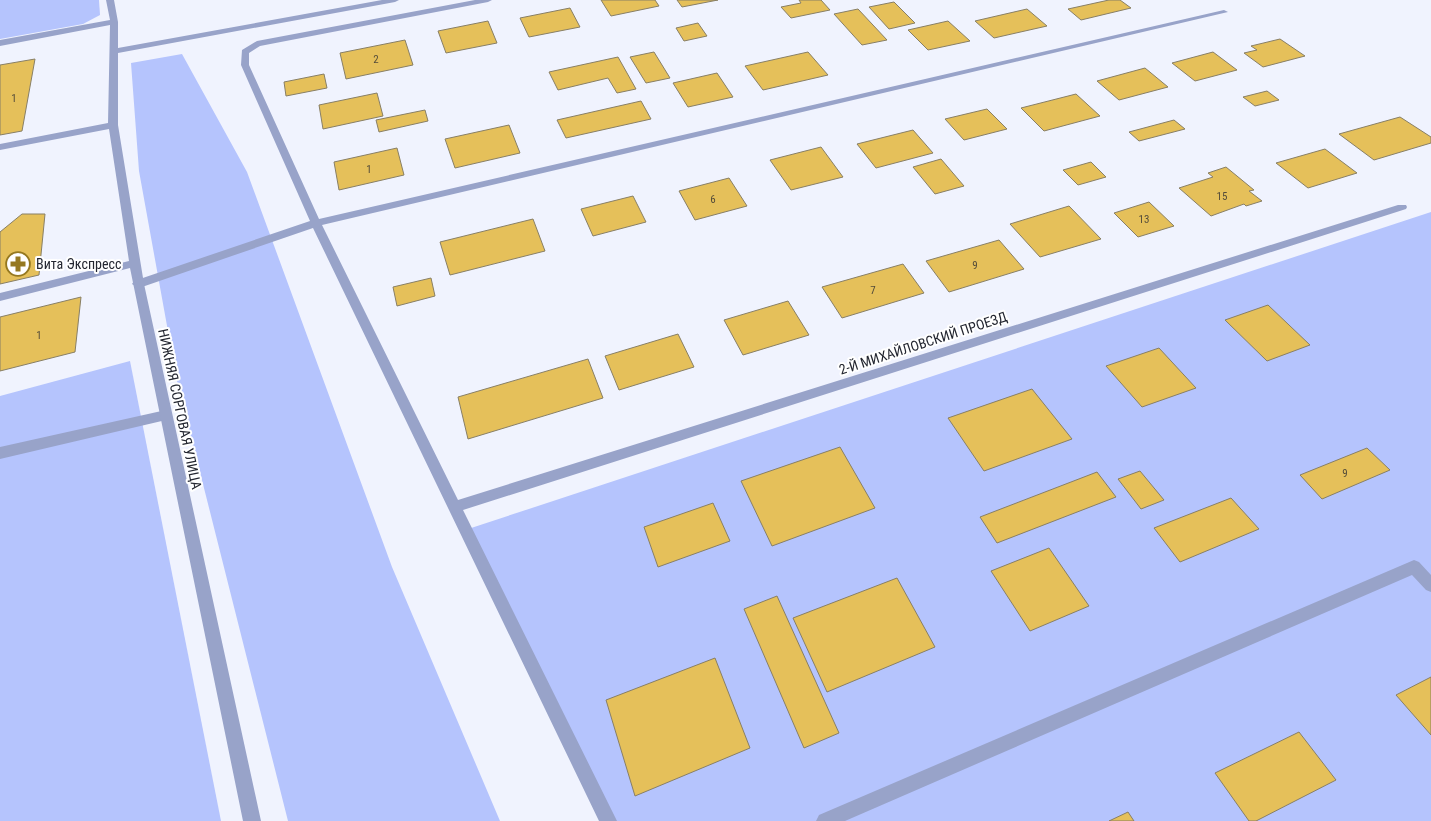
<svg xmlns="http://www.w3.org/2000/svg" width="1431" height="821" font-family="'Roboto Condensed',sans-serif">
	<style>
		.green { fill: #b5c4fd }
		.building { fill: #e5c05a; stroke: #887f65 }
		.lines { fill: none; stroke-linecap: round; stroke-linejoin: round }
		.lane { fill: #98a3c9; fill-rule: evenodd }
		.street { fill: #98a3c9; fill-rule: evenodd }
		.labels { text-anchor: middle; stroke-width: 4; stroke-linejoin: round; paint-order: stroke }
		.number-label { font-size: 11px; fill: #544c3a }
		.poi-label { font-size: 14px; fill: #232630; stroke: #fff; text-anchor: start }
		.street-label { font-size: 14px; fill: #232630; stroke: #fff }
	</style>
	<rect width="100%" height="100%" fill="#f0f3fe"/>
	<g class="green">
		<path d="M0,0H99L100,15L83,24L0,39Z"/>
		<path d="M182,54L247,172L392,567L500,821H288L177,381L139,171L131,63Z"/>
		<path d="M1431,212V821H600L462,531Z"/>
		<path d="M130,361L221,821H0V396Z"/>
	</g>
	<g class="building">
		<path d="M601,0H655L659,6L611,16Z"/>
		<path d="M677,0H718L682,7Z"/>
		<path d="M799,0H821L830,10L791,18L781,7L801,3Z"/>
		<path d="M1109,0H1120L1131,8L1081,20L1068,9Z"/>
		<path d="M894,2L915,23L889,29L869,7Z"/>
		<path d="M570,8L580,27L529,37L520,18Z"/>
		<path d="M858,9L887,40L862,45L834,14Z"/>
		<path d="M1027,9L1047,26L994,38L975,21Z"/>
		<path d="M488,21L497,43L446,53L438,31Z"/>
		<path d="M948,21L970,41L928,50L908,30Z"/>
		<path d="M698,23L707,36L684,41L676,28Z"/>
		<path d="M1280,39L1305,56L1263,67L1244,53L1257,50L1251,46Z"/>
		<path d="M405,40L413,65L346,79L340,53Z"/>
		<path d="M654,52L670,78L646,83L630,57Z"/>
		<path d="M808,52L828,75L763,90L745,66Z"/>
		<path d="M1213,52L1237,70L1195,81L1172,63Z"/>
		<path d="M618,57L636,89L617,93L608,78L558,90L549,72Z"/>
		<path d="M35,59L22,131L0,135V65Z"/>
		<path d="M1145,68L1168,87L1119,100L1097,81Z"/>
		<path d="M717,73L733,97L688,107L673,83Z"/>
		<path d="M324,74L327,88L286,96L284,82Z"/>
		<path d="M1267,91L1279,100L1255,106L1243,97Z"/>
		<path d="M377,93L383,116L323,129L319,105Z"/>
		<path d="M1076,94L1100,116L1044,131L1021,108Z"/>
		<path d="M641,101L651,119L566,138L557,120Z"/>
		<path d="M987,109L1007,129L964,140L945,119Z"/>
		<path d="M425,110L428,121L379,132L376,120Z"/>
		<path d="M1400,117L1431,137V143L1374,160L1339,134Z"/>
		<path d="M1174,120L1185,129L1139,141L1129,132Z"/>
		<path d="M509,125L520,153L455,168L445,139Z"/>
		<path d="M913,130L933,153L876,168L857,144Z"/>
		<path d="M821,147L843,177L791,190L770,160Z"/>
		<path d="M397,148L404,175L339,190L334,162Z"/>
		<path d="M1325,149L1357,173L1308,188L1276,163Z"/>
		<path d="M941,159L964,186L935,194L913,167Z"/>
		<path d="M1091,162L1106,177L1078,185L1063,170Z"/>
		<path d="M1226,167L1254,190L1249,191L1262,201L1246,206L1244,204L1211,216L1179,188L1213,177L1208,173Z"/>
		<path d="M729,178L747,206L695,220L679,191Z"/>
		<path d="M633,196L646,222L593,236L581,209Z"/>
		<path d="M1149,202L1174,226L1138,237L1114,213Z"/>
		<path d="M1069,206L1101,239L1040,257L1010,224Z"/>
		<path d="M22,214H45L39,275L0,284V232Z"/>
		<path d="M533,219L545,251L450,275L440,242Z"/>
		<path d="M999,240L1024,269L949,292L926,261Z"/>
		<path d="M903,264L924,293L842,318L822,287Z"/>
		<path d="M431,278L435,296L397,306L393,287Z"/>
		<path d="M81,297L75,352L0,371V317Z"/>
		<path d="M788,301L809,335L743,355L724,320Z"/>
		<path d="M1268,305L1310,345L1267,361L1225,320Z"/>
		<path d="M678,334L694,367L619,390L605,356Z"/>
		<path d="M1159,348L1196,388L1142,407L1106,366Z"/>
		<path d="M588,359L603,398L468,439L458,397Z"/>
		<path d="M1032,389L1072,439L984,471L948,418Z"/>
		<path d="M840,447L875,508L772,546L741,481Z"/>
		<path d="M1367,448L1390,470L1322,499L1300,475Z"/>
		<path d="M1140,471L1164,500L1141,509L1118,479Z"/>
		<path d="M1097,472L1116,497L997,543L980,517Z"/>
		<path d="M1231,498L1259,529L1180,562L1154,528Z"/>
		<path d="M713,503L730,541L658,567L644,527Z"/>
		<path d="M1049,548L1089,606L1030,631L991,571Z"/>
		<path d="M897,578L935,647L827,692L793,618Z"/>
		<path d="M777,596L839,733L804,748L744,609Z"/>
		<path d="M715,658L750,748L635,796L606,700Z"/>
		<path d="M1431,677V735L1396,695Z"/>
		<path d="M1299,732L1336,780L1256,821H1249L1215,773Z"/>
		<path d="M1128,812L1134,821H1109Z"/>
	</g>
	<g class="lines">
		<g class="lane">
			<path d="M475,0H492L488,2L260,46L249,53V65L319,219L1224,10L1228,12L322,225L458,500L1398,205H1406L1407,207L1406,209L463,510L617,821H599L313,228L142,287L138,288L132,284L134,281L310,221L241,65L242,50L257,41Z"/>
			<path d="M166,410L170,411L172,415L170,419L166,420L0,459V447Z"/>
			<path d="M1414,560L1419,562L1431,575V592L1426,590L1412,575L845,821H816L819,815Z"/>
		</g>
		<path class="street" d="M106,0H114L118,22V48L382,0H399L395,2L118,53V125L144,284L261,821H243L130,268L0,301V293L129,261L109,129L0,150V144L108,123L110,25L0,46V40L110,20Z"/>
	</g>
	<defs>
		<g id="pharmacy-ring" transform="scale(1.25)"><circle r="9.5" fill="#fff" stroke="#957820" stroke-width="1.5"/><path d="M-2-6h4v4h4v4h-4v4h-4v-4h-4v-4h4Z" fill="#957820"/></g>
	</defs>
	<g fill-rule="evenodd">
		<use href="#pharmacy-ring" x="18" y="264"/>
	</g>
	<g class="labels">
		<g class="number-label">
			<text x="376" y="63">2</text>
			<text x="14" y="102">1</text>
			<text x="369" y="173">1</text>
			<text x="1222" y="200">15</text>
			<text x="713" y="203">6</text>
			<text x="1144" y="223">13</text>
			<text x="975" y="269">9</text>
			<text x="873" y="294">7</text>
			<text x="39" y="339">1</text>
			<text x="1345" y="477">9</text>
		</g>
		<g class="poi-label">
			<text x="36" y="269">Вита Экспресс</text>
		</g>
		<g class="street-label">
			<text transform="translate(923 343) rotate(-18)" y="5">2-Й МИХАЙЛОВСКИЙ ПРОЕЗД</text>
			<text transform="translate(180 409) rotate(78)" y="5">НИЖНЯЯ СОРГОВАЯ УЛИЦА</text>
		</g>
	</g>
</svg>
